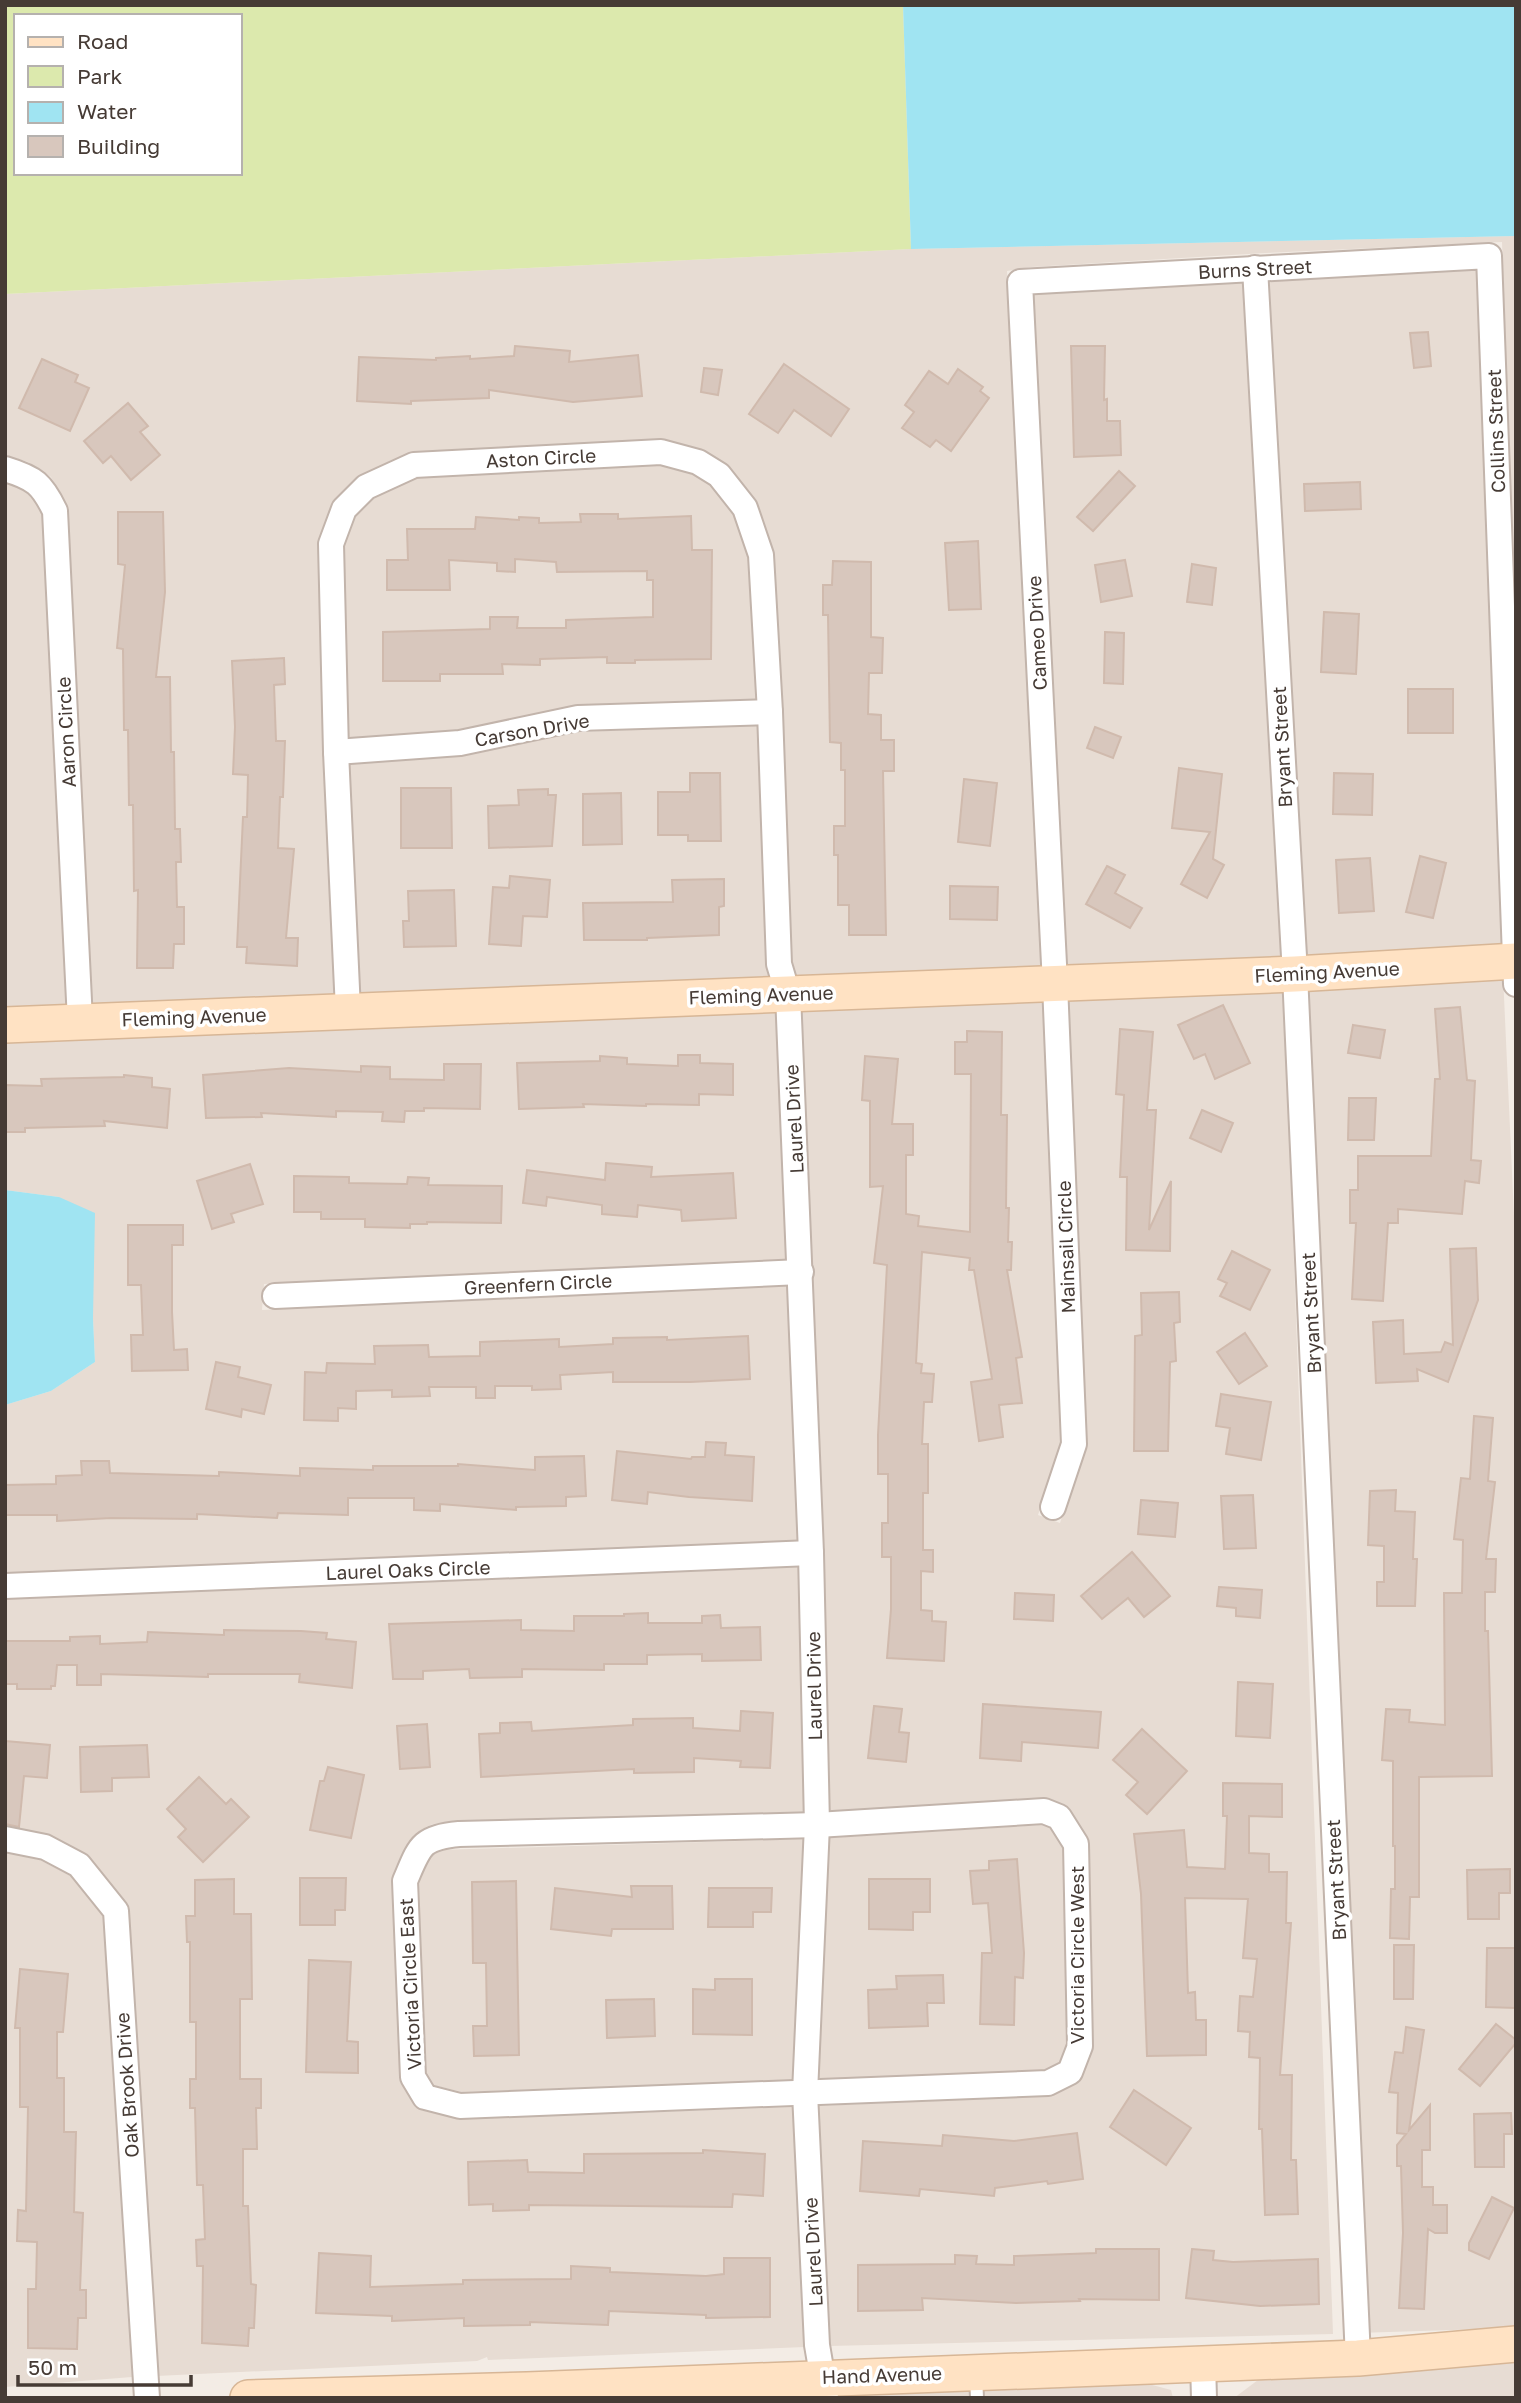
<svg xmlns="http://www.w3.org/2000/svg" width="1521" height="2403" font-family="'Golos Text',sans-serif">
	<style>
		.residential { fill: #e7dcd3 }
		.green { fill: #dce9ad; fill-rule: evenodd }
		.water { fill: #a0e4f2 }
		.building { fill: #d8c7bd; stroke: #d0baad; stroke-width: 2 }
		.lines { fill: none; stroke-linecap: round; stroke-linejoin: round }
		.lane-casing { stroke: #c2b4ab; stroke-width: 16 }
		.street-casing { stroke: #c2b4ab; stroke-width: 28 }
		.secondary-casing { stroke: #d7b696; stroke-width: 38 }
		.lane { stroke: #fff; stroke-width: 12 }
		.street { stroke: #fff; stroke-width: 24 }
		.secondary { stroke: #ffe2c3; stroke-width: 35 }
		.labels { text-anchor: middle; stroke-width: 7; stroke-linejoin: round; paint-order: stroke }
		.street-label { font-size: 19px; fill: #463b35; stroke: #fff }
	</style>
	<rect width="100%" height="100%" fill="#f3ece5"/>
	<g class="residential">
		<path d="M1516,236V652L1502,242L1265,253L1031,267L1007,271L1042,971L797,979L791,960L782,699L772,549L756,502L728,465L701,449L661,439L415,452L357,478L336,500L319,545L324,765L335,997L92,1008L67,509L51,477L28,462L5,455V294L911,249Z"/>
		<path d="M1478,270L1502,949L1307,960L1268,281Z"/>
		<path d="M1243,282L1283,961L1067,970L1033,294Z"/>
		<path d="M658,465L692,474L710,485L734,515L749,559L757,699L579,705L459,730L348,738L343,545L354,516L372,498L416,478Z"/>
		<path d="M5,483L18,487L35,498L44,515L68,1009L5,1012Z"/>
		<path d="M758,725L767,965L771,981L359,996L349,764L461,756L578,732Z"/>
		<path d="M1503,975L1516,1260V2328L1357,2333L1308,986Z"/>
		<path d="M1284,988L1333,2334L829,2346L818,2106L1047,2096L1074,2083L1092,2044L1088,1842L1070,1809L1064,1804L1045,1798L829,1812L824,1540L801,1006L1044,997L1062,1443L1038,1515L1060,1523L1086,1442L1068,996Z"/>
		<path d="M777,1007L788,1259L264,1284L262,1310L789,1286L799,1541L5,1573V1405L51,1391L95,1362L93,1318L59,1197L5,1190V1038Z"/>
		<path d="M799,1567L805,1813L460,1821L433,1824L426,1827L411,1840L395,1876L401,2079L414,2105L421,2110L459,2119L794,2107L805,2347L488,2360L487,2357L477,2361L156,2376L128,1909L125,1901L89,1856L51,1835L5,1826V1599Z"/>
		<path d="M1042,1825L1051,1828L1064,1849L1068,2044L1061,2062L1046,2070L818,2079L829,1838Z"/>
		<path d="M805,1839L794,2080L462,2092L433,2085L425,2072L418,1882L428,1858L437,1850Z"/>
		<path d="M5,1852L40,1860L71,1876L104,1917L132,2377L5,2387Z"/>
		<path d="M1516,2356V2398H1234L1262,2377Z"/>
		<path d="M1126,2378L1171,2390L1173,2398H848L856,2388Z"/>
	</g>
	<path class="green" d="M5,5H903L911,249L5,294ZM16,16H240V173H16Z"/>
	<g class="water">
		<path d="M903,5H1516V236L911,249Z"/>
		<path d="M5,1190L59,1197L95,1213L93,1318L95,1362L51,1391L5,1405Z"/>
	</g>
	<g class="building">
		<path d="M1428,332L1431,366L1414,368L1410,333Z"/>
		<path d="M515,346L570,351L569,362L638,355L642,396L573,402L489,390V398L411,401V404L357,401L359,357L436,360V358L470,356V359L514,356Z"/>
		<path d="M1071,346H1105L1104,400L1107,399V421H1120L1121,455L1074,457Z"/>
		<path d="M42,359L78,375L75,382L89,388L70,431L19,408Z"/>
		<path d="M784,364L849,409L831,436L794,410L778,433L749,414Z"/>
		<path d="M704,368L722,370L718,395L701,392Z"/>
		<path d="M958,369L983,387L980,391L989,398L951,451L936,440L930,447L902,428L914,412L905,405L929,371L948,384Z"/>
		<path d="M128,403L148,426L140,432L160,455L131,480L111,456L103,463L84,441Z"/>
		<path d="M1119,471L1135,486L1093,531L1077,517Z"/>
		<path d="M1360,482L1361,509L1305,511L1304,484Z"/>
		<path d="M118,512H163L165,592L156,677H170L171,752H174L175,829H180L181,862H176L177,907H184V944H174L173,968H137L138,890L134,891L133,805H129L128,730H124L123,649L117,648L125,565L118,564Z"/>
		<path d="M580,514H618V519L691,516L692,550H712L711,659L635,660V663H607V657L540,659V665L502,664L503,674H440V681H383V632L490,629V617H518L517,628H566V620L653,617V580H647V571L557,572L556,562L515,559V572L497,571V563L449,560L450,590H387V560H408L407,529H475L476,517L519,520V517L539,518V523L581,522Z"/>
		<path d="M978,541L981,609L949,610L945,543Z"/>
		<path d="M1125,560L1132,596L1101,602L1095,565Z"/>
		<path d="M833,561L871,562V637L883,638L882,673H869L868,714L881,715V740H894V771H883L886,935H849V905H838V855H834V826H845V770H841V743L830,742L828,615H823V585H832Z"/>
		<path d="M1192,564L1216,568L1212,605L1187,602Z"/>
		<path d="M1324,612L1359,614L1356,674L1321,672Z"/>
		<path d="M1105,632L1124,633L1123,684L1104,683Z"/>
		<path d="M284,658L285,684L274,685L276,741H285L283,797H280L278,848L294,849L286,938H298L297,966L246,963L247,947H237L243,817H247L248,775L233,774L235,727L232,661Z"/>
		<rect x="1408" y="689" width="45" height="44"/>
		<path d="M1095,727L1121,737L1113,758L1087,748Z"/>
		<path d="M1179,768L1222,774L1213,859L1224,865L1207,898L1181,884L1210,832L1172,828Z"/>
		<path d="M690,773H720L721,841H688V835H658V792H690Z"/>
		<path d="M1334,773L1373,774L1372,815L1333,814Z"/>
		<path d="M964,779L997,783L990,846L958,842Z"/>
		<path d="M401,788H451L452,848H401Z"/>
		<path d="M548,789V795H556L552,846L489,848L488,806L519,805L518,790Z"/>
		<path d="M621,793L622,844L583,845V794Z"/>
		<path d="M1420,856L1446,863L1433,918L1406,912Z"/>
		<path d="M1370,858L1374,911L1339,913L1336,860Z"/>
		<path d="M1107,866L1125,875L1115,893L1142,908L1130,928L1086,904Z"/>
		<path d="M510,876L550,880L547,917L523,916L521,946L489,944L493,887L509,888Z"/>
		<path d="M724,879V906L719,907V935L647,938V940H584L583,903L673,902L672,880Z"/>
		<path d="M950,886L998,887L997,920L950,919Z"/>
		<path d="M454,890L456,946L404,947L403,921H409L408,891Z"/>
		<path d="M1223,1005L1250,1063L1215,1079L1205,1054L1194,1059L1178,1025Z"/>
		<path d="M1460,1007L1467,1080L1475,1081L1471,1160L1481,1161L1479,1183L1465,1181L1462,1214L1398,1209V1223H1388L1383,1301L1352,1299L1356,1223H1350V1190H1358V1156H1431L1435,1079H1440L1435,1009Z"/>
		<path d="M1353,1025L1385,1030L1380,1058L1348,1053Z"/>
		<path d="M1120,1029L1153,1032L1147,1110H1156L1149,1230L1171,1181L1170,1251L1126,1250L1127,1177H1120L1124,1095L1116,1094Z"/>
		<path d="M967,1031L1002,1032L1001,1115H1007L1006,1208H1009L1008,1242H1012L1011,1270H1007L1022,1357L1016,1358L1022,1403L999,1405L1003,1437L979,1441L971,1382L992,1379L974,1270H969L970,1258L922,1252L916,1363L922,1364L921,1373L934,1374L932,1402H924L922,1444H928V1493H923V1550H933V1572L921,1571V1610L932,1611V1621L946,1622L944,1661L887,1658L891,1609V1557H882V1523H888V1474H878V1435L887,1265L874,1263L883,1186L870,1187V1101L862,1100L865,1056L898,1059L892,1124H913V1155H906V1214L919,1216L918,1226L970,1232L971,1074H955V1042H967Z"/>
		<path d="M678,1055H700V1063L733,1064V1095L699,1094V1105L646,1104V1106L583,1104L584,1107L519,1109L517,1063L600,1061V1056L627,1058V1064L678,1066Z"/>
		<path d="M444,1064H481L480,1109L424,1108V1111H405L404,1122L382,1121L383,1112L336,1111V1117L261,1113L262,1117L206,1118L203,1075L289,1068L361,1072V1066L390,1067V1079L444,1080Z"/>
		<path d="M124,1075L152,1078V1087L170,1089L167,1128L104,1121L105,1126L25,1128V1132H5V1085L42,1086L41,1079L124,1077Z"/>
		<path d="M1349,1098H1376L1374,1140H1348Z"/>
		<path d="M1202,1110L1233,1123L1221,1152L1190,1138Z"/>
		<path d="M606,1163L652,1167L651,1177L733,1173L736,1218L682,1221L681,1210L638,1205L637,1217L602,1214V1205L547,1197L546,1206L523,1203L527,1170L605,1180Z"/>
		<path d="M250,1164L263,1204L231,1214L234,1222L212,1229L197,1181Z"/>
		<path d="M294,1176L349,1177V1183L407,1184L408,1177L429,1178L428,1185L502,1186L501,1223L427,1222V1224H410V1228L365,1227V1219H321V1212H294Z"/>
		<path d="M128,1225H183V1245H172V1312L174,1350L187,1349L188,1370L132,1371L131,1335H143L141,1285H128Z"/>
		<path d="M1476,1248L1478,1300L1448,1382L1417,1369L1418,1381L1376,1383L1373,1322L1403,1320L1404,1354L1441,1352L1445,1342L1453,1345L1450,1249Z"/>
		<path d="M1232,1251L1270,1270L1250,1310L1220,1296L1227,1283L1218,1279Z"/>
		<path d="M1179,1292L1180,1322L1174,1323L1176,1361L1170,1362L1168,1451H1134L1135,1336L1142,1335L1141,1293Z"/>
		<path d="M1245,1333L1267,1366L1239,1384L1217,1352Z"/>
		<path d="M748,1336L750,1379L690,1382H613V1372L560,1375L561,1389L532,1390V1386H495V1398H476V1387H429L430,1396L392,1397V1390L356,1391V1409L338,1408V1421L304,1420L305,1372L326,1373L327,1363L375,1364L374,1346L428,1345L429,1357L480,1356V1342L559,1339V1347L613,1344V1338L667,1337V1340Z"/>
		<path d="M216,1362L240,1367L238,1377L271,1385L264,1414L242,1409L241,1417L206,1409Z"/>
		<path d="M1221,1394L1271,1402L1261,1460L1226,1454L1230,1428L1216,1426Z"/>
		<path d="M1474,1416L1493,1418L1488,1481L1495,1482L1486,1559H1496L1495,1592H1485V1631H1488L1492,1776L1419,1777V1897H1410L1409,1939L1390,1938L1391,1889H1395V1846H1393V1761L1382,1760L1386,1709L1410,1710L1409,1722L1445,1725L1444,1593H1462L1463,1540L1454,1539L1461,1478L1470,1479Z"/>
		<path d="M706,1442L726,1443L725,1455L754,1457L752,1501L689,1497L648,1492L647,1504L612,1500L617,1451L691,1459L692,1457H705Z"/>
		<path d="M584,1456L586,1496L566,1497V1506L516,1507V1510L440,1504V1511L414,1510V1498H348V1515L278,1513L277,1518L197,1514V1519L111,1518L57,1521V1515H5V1485L56,1484V1476L82,1475L81,1461H109L110,1473L219,1476V1472L300,1476V1468L373,1470V1466H458V1464L535,1470V1457Z"/>
		<path d="M1396,1490L1395,1511L1415,1512L1413,1559H1417L1415,1606H1377V1582H1384V1546L1368,1545L1370,1491Z"/>
		<path d="M1253,1495L1256,1548L1224,1549L1221,1496Z"/>
		<path d="M1141,1500L1178,1503L1175,1537L1138,1534Z"/>
		<path d="M1132,1552L1170,1596L1144,1617L1128,1598L1102,1619L1081,1596Z"/>
		<path d="M1219,1587L1262,1590L1260,1618L1236,1616V1608L1217,1606Z"/>
		<path d="M1015,1593L1054,1595L1053,1621L1014,1619Z"/>
		<path d="M648,1613V1623H702V1616L720,1615L721,1628L760,1627L761,1660L702,1661V1654L647,1655V1664H604V1670L522,1669V1677L470,1678L469,1669L423,1671V1679H393L389,1624L521,1620V1630L574,1631V1616H624V1614Z"/>
		<path d="M224,1630L301,1631L327,1633L326,1639L356,1642L352,1688L299,1682L300,1674H208V1677L101,1674V1685H77V1665H57L55,1686H51V1689H17V1684H5V1641H70V1637L100,1636V1644L147,1642L148,1632L224,1635Z"/>
		<path d="M1238,1682L1273,1684L1270,1738L1236,1736Z"/>
		<path d="M983,1704L1101,1712L1098,1748L1022,1742L1021,1761L980,1758Z"/>
		<path d="M874,1706L902,1709L899,1732L909,1733L906,1762L868,1758Z"/>
		<path d="M741,1711L773,1713L770,1768L740,1767L741,1761L694,1758V1772L634,1773V1769L481,1777L479,1734L500,1733V1723L531,1722L532,1731L633,1725V1719L693,1718V1728L740,1731Z"/>
		<path d="M427,1724L430,1767L400,1769L397,1726Z"/>
		<path d="M1142,1729L1187,1771L1147,1814L1126,1795L1138,1782L1113,1760Z"/>
		<path d="M5,1741L50,1745L47,1778L24,1776L19,1827L5,1824Z"/>
		<path d="M147,1745L149,1777L112,1778V1791L81,1792L80,1747Z"/>
		<path d="M328,1767L364,1775L351,1838L310,1830L320,1781H324Z"/>
		<path d="M199,1777L226,1804L231,1799L249,1817L203,1862L178,1837L186,1829L167,1809Z"/>
		<path d="M1223,1783L1282,1784V1817L1249,1816V1853L1269,1854V1872H1287L1286,1923H1291L1280,2075H1292L1291,2160H1296L1298,2214L1265,2215L1262,2129H1259L1260,2058L1249,2057L1250,2032L1238,2031L1240,1996L1253,1997L1257,1959L1243,1958L1248,1899L1185,1898L1188,1993L1195,1992L1196,2020H1206V2055L1147,2056L1141,1894L1134,1834L1184,1830L1187,1867L1225,1869L1227,1816H1223Z"/>
		<path d="M1017,1859L1024,1953L1023,1978L1015,1977L1014,2025L980,2024L982,1953H992L988,1903L973,1904L970,1871L989,1870V1861Z"/>
		<path d="M1510,1869V1893H1499V1919H1468L1467,1870Z"/>
		<path d="M300,1878H346L345,1910H335V1925H300Z"/>
		<path d="M234,1879V1914H251L252,1999H240V2079H261V2108H256L257,2149H243V2206H248L251,2284L256,2285L254,2328H249L248,2346L202,2343L203,2266H197L196,2240L205,2239L203,2185H197L195,2108H190V2079H196V2022H190V1942H187L186,1916H195V1880Z"/>
		<path d="M869,1879H930V1912H913V1930L869,1929Z"/>
		<path d="M516,1881L519,2055L474,2056L473,2026H487L486,1963H473L472,1882Z"/>
		<path d="M631,1886H672L673,1929H612L611,1936L551,1929L555,1888L632,1897Z"/>
		<path d="M709,1888H772L771,1912H753V1927H708Z"/>
		<path d="M1394,1945H1414L1413,1999H1394Z"/>
		<path d="M1487,1948H1516V2008L1486,2007Z"/>
		<path d="M309,1960L351,1962L347,2041L358,2042V2073L306,2072Z"/>
		<path d="M20,1969L68,1974L63,2032H57V2078H64V2132H76L74,2212L83,2213L80,2290H86V2318H78L77,2349L28,2348V2289H36L37,2242L17,2241L18,2210L26,2211L28,2107H20V2028H15Z"/>
		<path d="M943,1975L944,2003H927L928,2026L869,2028L868,1990L897,1989L896,1976Z"/>
		<path d="M715,1979H752V2035L693,2034V1989L715,1990Z"/>
		<path d="M654,1999L655,2036L607,2038L606,2000Z"/>
		<path d="M1496,2024L1516,2040V2043L1480,2086L1459,2069Z"/>
		<path d="M1406,2027L1424,2030L1409,2130L1430,2105V2150H1422V2187H1433V2205H1447V2233H1435L1428,2229L1424,2309L1399,2308L1403,2233L1401,2166H1397V2145L1406,2134L1397,2133L1398,2093L1389,2092L1395,2052L1403,2053Z"/>
		<path d="M1134,2090L1191,2128L1166,2165L1110,2127Z"/>
		<path d="M1511,2113L1512,2134H1504V2167H1475L1474,2114Z"/>
		<path d="M1077,2133L1083,2179L1048,2184L1047,2181L995,2188L994,2196L920,2189L919,2196L860,2191L863,2141L942,2146L943,2135L1014,2141Z"/>
		<path d="M703,2150L765,2154L763,2196L733,2194L732,2207L529,2205V2210L493,2211V2204L469,2205L468,2162L527,2160L528,2172L584,2173V2154L703,2153Z"/>
		<path d="M1492,2197L1514,2208L1489,2259L1469,2250V2243Z"/>
		<path d="M1096,2249H1159V2300L1079,2299L1080,2301L1016,2303L922,2298L923,2310L858,2311V2265L955,2264V2255L977,2256L976,2264L1014,2265V2256L1096,2253Z"/>
		<path d="M1192,2249L1214,2251L1213,2260L1233,2262L1318,2259L1319,2304L1260,2306L1186,2298Z"/>
		<path d="M319,2253L371,2256L370,2287L463,2284V2280L571,2279V2266L610,2268V2272L706,2276L724,2274V2258H770V2317L706,2318V2315L609,2311L608,2325L530,2322V2325L464,2326V2318L392,2321V2316L316,2313Z"/>
	</g>
	<g class="lines">
		<g class="lane-casing">
			<path id="lane" d="M976,2375L977,2398"/>
		</g>
		<g class="street-casing">
			<g id="street">
				<path d="M1255,268L1295,974L1358,2358"/>
				<path d="M5,469C35,478 42,484 55,511L80,1021"/>
				<path d="M336,752L460,743L578,718L770,712"/>
				<path d="M348,1010L336,752L331,544L344,509L366,487L414,465L661,452L698,462L719,475L745,508L761,555L770,712L779,964L788,994L811,1553L817,1825L805,2093L817,2345L826,2398"/>
				<path d="M275,1296L801,1272"/>
				<path d="M1053,1507L1074,1444L1055,984L1020,282L1489,256L1516,984"/>
				<path d="M5,1586L811,1553"/>
				<path d="M1044,1811L1059,1817L1076,1844L1080,2046L1070,2072L1048,2083L460,2106L425,2097L413,2077L405,1881C420,1846 420,1838 459,1834L817,1825Z"/>
				<path d="M5,1839L45,1847L79,1865L116,1911L147,2398"/>
				<path d="M1203,2363L1204,2398"/>
			</g>
		</g>
		<g class="secondary-casing">
			<g id="secondary">
				<path d="M5,1025L1295,974L1516,961"/>
				<path d="M248,2398L527,2390L1358,2358L1516,2344"/>
			</g>
		</g>
		<use href="#lane" class="lane"/>
		<use href="#street" class="street"/>
		<use href="#secondary" class="secondary"/>
	</g>
	<g class="labels">
		<g class="street-label">
			<text transform="translate(1255 269) rotate(-3)" y="7">Burns Street</text>
			<text transform="translate(1496 431) rotate(-92)" y="7">Collins Street</text>
			<text transform="translate(541 458) rotate(-3)" y="7">Aston Circle</text>
			<text transform="translate(1037 633) rotate(-93)" y="7">Cameo Drive</text>
			<text transform="translate(532 730) rotate(-10)" y="7">Carson Drive</text>
			<text transform="translate(66 732) rotate(-93)" y="7">Aaron Circle</text>
			<text transform="translate(1282 747) rotate(-93)" y="7">Bryant Street</text>
			<text transform="translate(1327 972) rotate(-3)" y="7">Fleming Avenue</text>
			<text transform="translate(761 995) rotate(-2)" y="7">Fleming Avenue</text>
			<text transform="translate(194 1017) rotate(-2)" y="7">Fleming Avenue</text>
			<text transform="translate(794 1119) rotate(-93)" y="7">Laurel Drive</text>
			<text transform="translate(1066 1247) rotate(-92)" y="7">Mainsail Circle</text>
			<text transform="translate(538 1284) rotate(-3)" y="7">Greenfern Circle</text>
			<text transform="translate(1311 1313) rotate(-93)" y="7">Bryant Street</text>
			<text transform="translate(408 1570) rotate(-2)" y="7">Laurel Oaks Circle</text>
			<text transform="translate(814 1686) rotate(-91)" y="7">Laurel Drive</text>
			<text transform="translate(1336 1880) rotate(-93)" y="7">Bryant Street</text>
			<text transform="translate(1077 1955) rotate(-90)" y="7">Victoria Circle West</text>
			<text transform="translate(410 1984) rotate(-93)" y="7">Victoria Circle East</text>
			<text transform="translate(127 2085) rotate(-94)" y="7">Oak Brook Drive</text>
			<text transform="translate(813 2252) rotate(-93)" y="7">Laurel Drive</text>
			<text transform="translate(882 2375) rotate(-2)" y="7">Hand Avenue</text>
		</g>
	</g>
	<rect width="1521" height="2403" fill="none" stroke="#463b35" stroke-width="14"/>
	<rect x="14" y="14" width="228" height="161" fill="#ffffff" stroke="#b5b1ae" stroke-width="2"/>
	<rect x="28" y="37" width="35" height="10" fill="#ffe2c3" stroke="#b5b1ae" stroke-width="2"/>
	<text x="77" y="49" font-size="21" fill="#463b35">Road</text>
	<rect x="28" y="66" width="35" height="21" fill="#dce9ad" stroke="#b5b1ae" stroke-width="2"/>
	<text x="77" y="84" font-size="21" fill="#463b35">Park</text>
	<rect x="28" y="102" width="35" height="21" fill="#a0e4f2" stroke="#b5b1ae" stroke-width="2"/>
	<text x="77" y="119" font-size="21" fill="#463b35">Water</text>
	<rect x="28" y="136" width="35" height="21" fill="#d8c7bd" stroke="#b5b1ae" stroke-width="2"/>
	<text x="77" y="154" font-size="21" fill="#463b35">Building</text>
	<path d="M18 2375v10h173v-10" fill="none" stroke="#463b35" stroke-width="3.5"/>
	<text x="28" y="2375" font-size="21" fill="#463b35" stroke="#ffffff" stroke-width="5" paint-order="stroke">50 m</text>
</svg>
